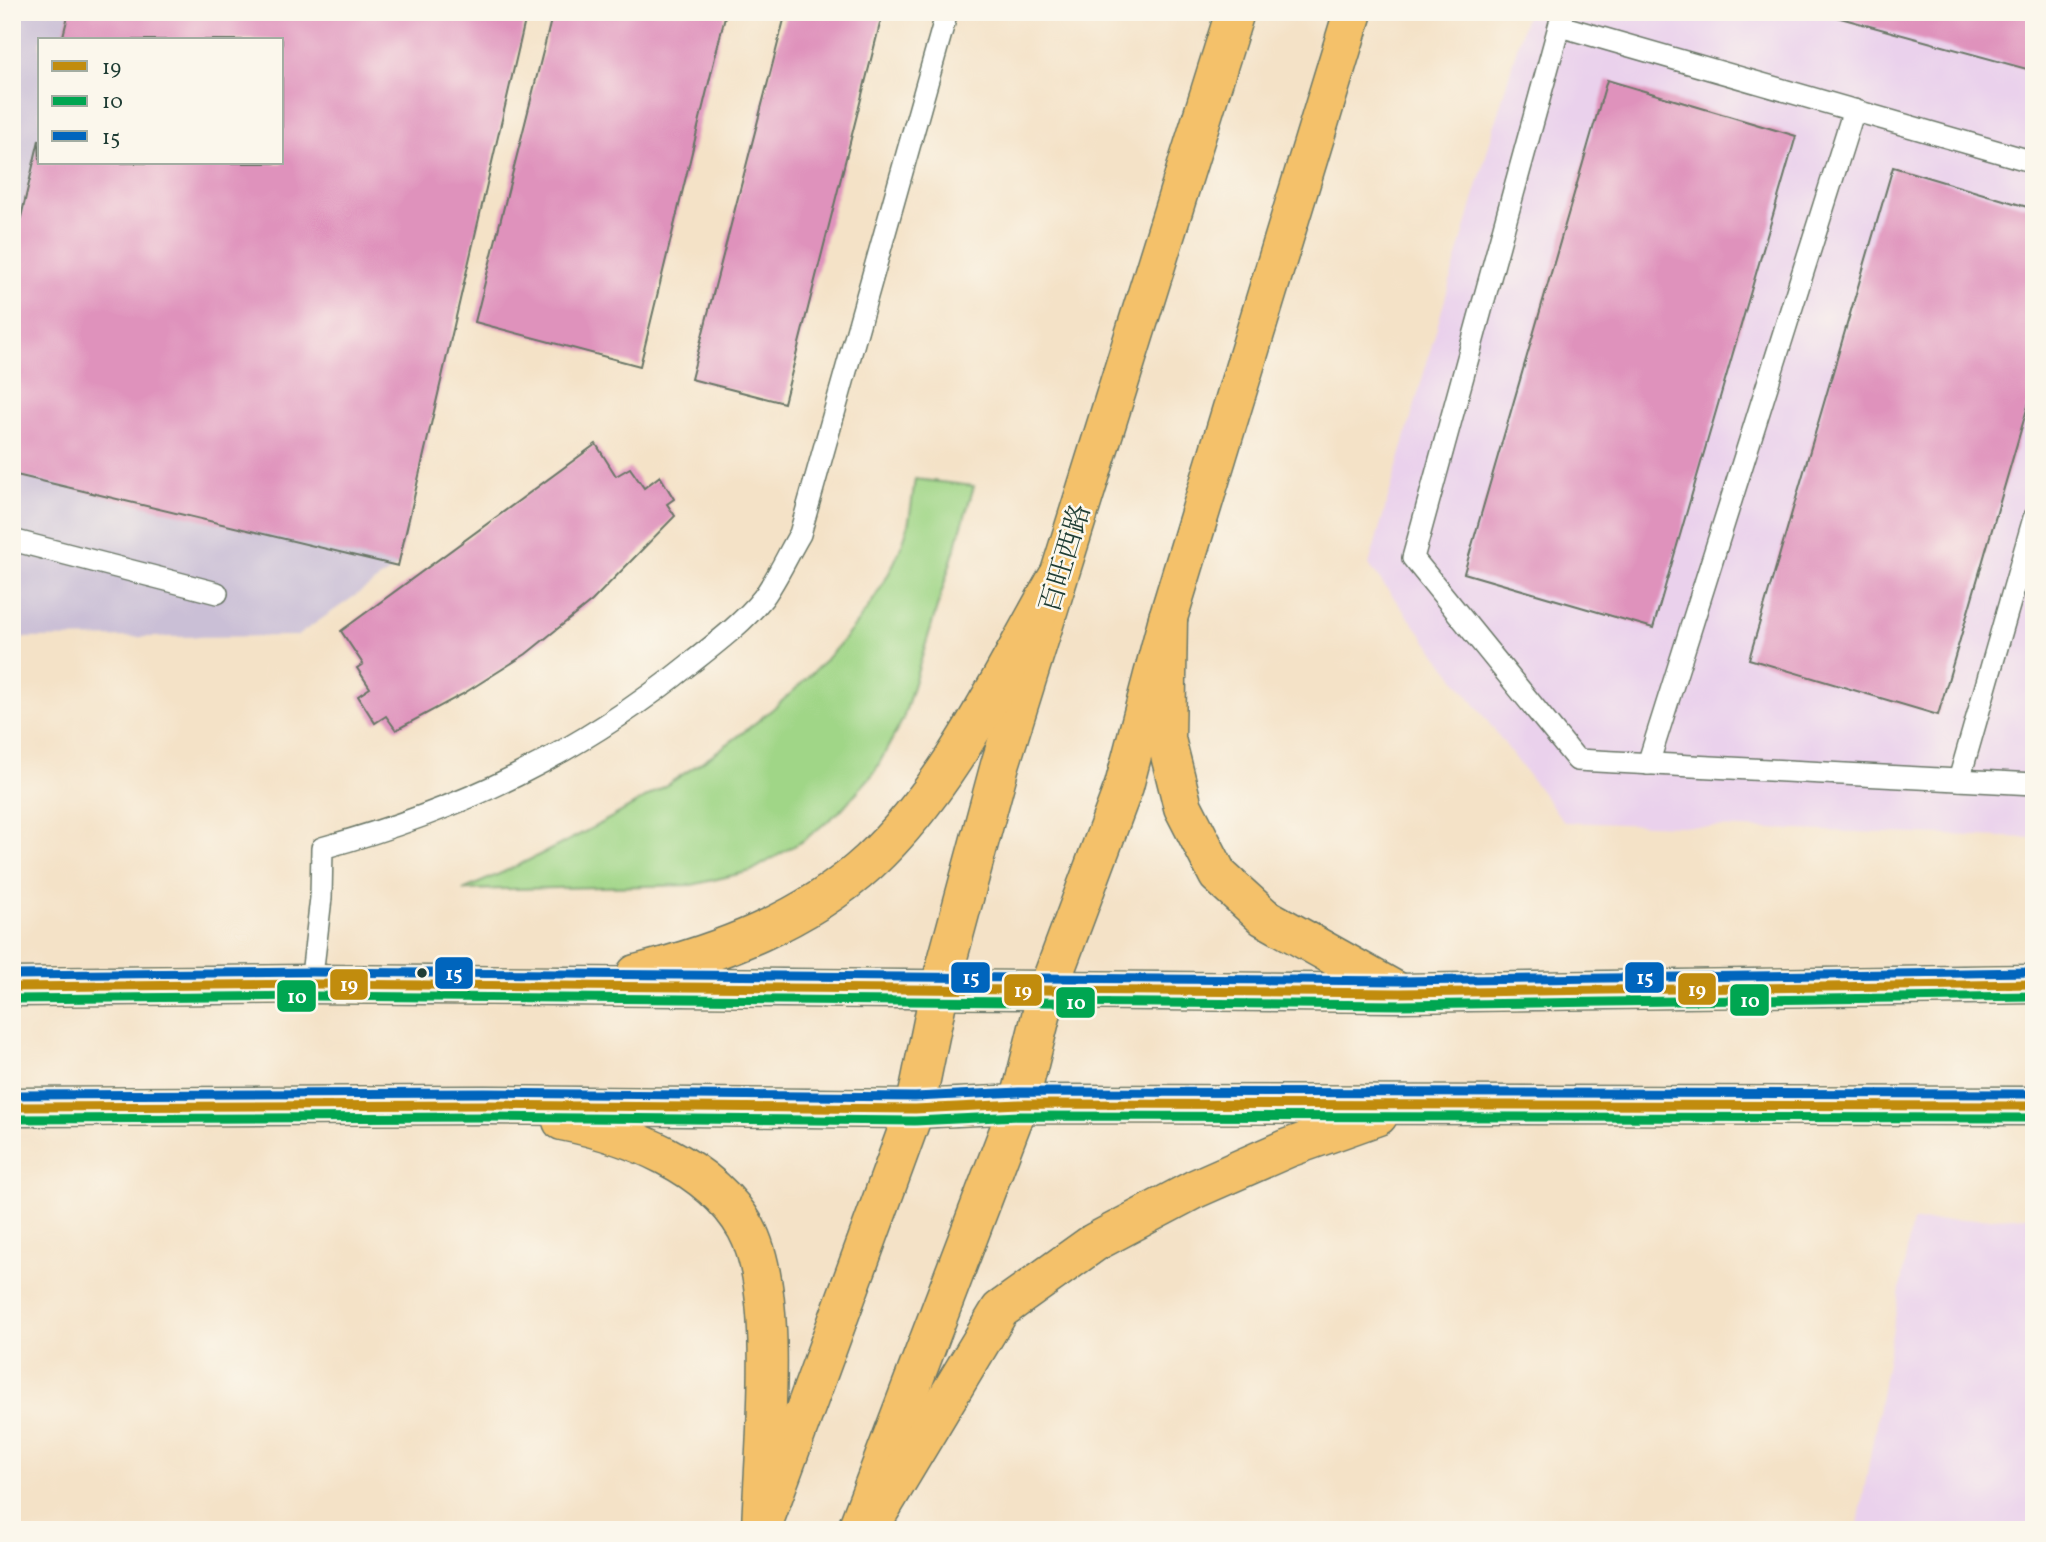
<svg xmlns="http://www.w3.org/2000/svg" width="2046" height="1542" font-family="Vollkorn,'Noto Serif SC',serif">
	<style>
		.built { fill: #ead1ec }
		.industrial { fill: #cabfd6; fill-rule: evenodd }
		.green { fill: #a0d687; stroke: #608a5e; stroke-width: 2 }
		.building { fill: #df92bc }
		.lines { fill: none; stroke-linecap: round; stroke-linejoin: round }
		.service-casing { stroke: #6a7767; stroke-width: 24 }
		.primary-casing { stroke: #6a7767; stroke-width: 41 }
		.trunk-casing { stroke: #6a7767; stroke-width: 41 }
		.service { stroke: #fff; stroke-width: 21 }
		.primary { stroke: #f4c16a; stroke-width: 38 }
		.trunk { stroke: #f4c16a; stroke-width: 38 }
		.bus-1-casing { stroke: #fbf7ec; stroke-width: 14 }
		.bus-2-casing { stroke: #fbf7ec; stroke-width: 14 }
		.bus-3-casing { stroke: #fbf7ec; stroke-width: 14 }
		.bus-1 { stroke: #c18c0d; stroke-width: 9 }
		.bus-2 { stroke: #00a651; stroke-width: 9 }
		.bus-3 { stroke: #0065bd; stroke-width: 9 }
		.bus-dot { fill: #1f3d34; stroke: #fbf7ec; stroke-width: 2.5 }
		.labels { text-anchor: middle; stroke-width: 5; stroke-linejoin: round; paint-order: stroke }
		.street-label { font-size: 28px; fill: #1f3d34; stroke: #fbf7ec }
		.line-badge { stroke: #fbf7ec; stroke-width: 2.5 }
		.badge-label { font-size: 19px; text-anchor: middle; font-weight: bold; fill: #fff }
	</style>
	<rect width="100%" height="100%" fill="#fbf7ec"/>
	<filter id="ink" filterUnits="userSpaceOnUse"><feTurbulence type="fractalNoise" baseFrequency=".0143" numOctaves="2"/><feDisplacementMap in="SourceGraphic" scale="14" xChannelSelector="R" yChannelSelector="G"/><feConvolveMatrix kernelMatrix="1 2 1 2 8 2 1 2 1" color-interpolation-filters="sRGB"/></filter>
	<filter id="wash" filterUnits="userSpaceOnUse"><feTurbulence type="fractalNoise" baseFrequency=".00686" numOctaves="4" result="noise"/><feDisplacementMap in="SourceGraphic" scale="28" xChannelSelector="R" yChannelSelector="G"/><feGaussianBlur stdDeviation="1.57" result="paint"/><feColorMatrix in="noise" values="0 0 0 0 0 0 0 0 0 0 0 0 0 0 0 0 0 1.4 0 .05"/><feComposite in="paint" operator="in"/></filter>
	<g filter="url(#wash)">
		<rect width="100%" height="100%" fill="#f4e2c7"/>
		<g class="built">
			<path d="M1527,12H2034V838L1564,822L1369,565Z"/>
			<path d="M2034,1216V1530H1857L1912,1222Z"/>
		</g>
		<path class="industrial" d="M12,12H527L398,566L297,636L12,638ZM40,40H282V163H40Z"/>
		<path class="green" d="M915,479L974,486L903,719L874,773L839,812L804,840L751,871L692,885L463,890C612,826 849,699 905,536C911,519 912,497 915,479Z"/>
		<g id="blocks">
			<g class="building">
				<path d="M69,12H527L398,566L12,474V256L39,140L40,163H282V40H62Z"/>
				<path d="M553,12H726L640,366L475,322Z"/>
				<path d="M786,12H883L784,403L691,379Z"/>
				<path d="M1822,12H2034V71L1822,13Z"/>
				<path d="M1607,80L1796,136L1653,628L1464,573Z"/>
				<path d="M1893,167L2034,209V385L1938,715L1749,659Z"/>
				<path d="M596,444L616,476L630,468L644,488L660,476L674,499L667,504L675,516L592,601L526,654L463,694L396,730L386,716L375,723L358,696L370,688L357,668L363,664L341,631Z"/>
			</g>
		</g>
	</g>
	<g filter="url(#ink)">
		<use href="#blocks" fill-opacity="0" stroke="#6a7767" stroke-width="2"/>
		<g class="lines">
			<g class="service-casing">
				<g id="service">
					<path d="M1563,12L1413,558L1577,760L2034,784"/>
					<path d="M1560,26L2034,162"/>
					<path d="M12,540L217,593"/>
					<path d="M1648,764L1854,110"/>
					<path d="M1959,780L2034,518"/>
					<path d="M311,984L321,898L322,848C461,810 579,754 691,663C715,644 744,622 763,598C777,579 788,554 800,534L947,12"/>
				</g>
			</g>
			<g class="primary-casing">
				<g id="primary">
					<path d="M765,1519L915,1109L940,987L1000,765L1235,12"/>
					<path d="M857,1529L1019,1104L1047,992L1124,786L1168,618L1353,12"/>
				</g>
			</g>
			<g class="trunk-casing">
				<g id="trunk">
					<path d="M1168,618L1166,739L1183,807L1218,875L1264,917L1398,992"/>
					<path d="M636,974C719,953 805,921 869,862C952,785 1001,675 1057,578"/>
					<path d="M12,987L311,984L1400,993L2034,984"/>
					<path d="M12,1107L485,1105L915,1109L1019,1104L2034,1106"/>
					<path d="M562,1121C629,1134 710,1165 746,1228C782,1293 763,1453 761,1530"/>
					<path d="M868,1530L1000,1310L1095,1242L1195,1189L1288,1148L1378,1116"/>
				</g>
			</g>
			<use href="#service" class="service"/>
			<use href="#primary" class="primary"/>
			<use href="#trunk" class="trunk"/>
			<g class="bus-1-casing">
				<g id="bus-1">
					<path d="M12,987L311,984L1400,993L2034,984"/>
					<path d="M12,1107L485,1105L915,1109L1019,1104L2034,1106"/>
				</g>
			</g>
			<g class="bus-2-casing">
				<g id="bus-2">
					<path d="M12,999L311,996L1400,1005L2034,996"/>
					<path d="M12,1119L485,1117L915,1121L1019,1116L2034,1118"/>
				</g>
			</g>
			<g class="bus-3-casing">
				<g id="bus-3">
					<path d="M12,975L311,972L1400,981L2034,972"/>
					<path d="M12,1095L485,1093L915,1097L1019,1092L2034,1094"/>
				</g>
			</g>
			<use href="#bus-1" class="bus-1"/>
			<use href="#bus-2" class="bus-2"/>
			<use href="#bus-3" class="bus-3"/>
		</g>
	</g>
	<circle class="bus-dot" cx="422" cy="973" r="6"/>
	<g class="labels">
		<g class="street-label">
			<text transform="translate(1064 558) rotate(-73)" y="10">百旺西路</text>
		</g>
	</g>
	<g class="line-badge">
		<rect x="434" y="956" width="40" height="34" rx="7" fill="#0065bd"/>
		<rect x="950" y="961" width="41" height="33" rx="7" fill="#0065bd"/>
		<rect x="1624" y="961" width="41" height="33" rx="7" fill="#0065bd"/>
		<rect x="329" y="968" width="40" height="33" rx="7" fill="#c18c0d"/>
		<rect x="1677" y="972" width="40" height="34" rx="7" fill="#c18c0d"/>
		<rect x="1003" y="973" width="40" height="34" rx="7" fill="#c18c0d"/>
		<rect x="276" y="979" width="41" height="34" rx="7" fill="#00a651"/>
		<rect x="1729" y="983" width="41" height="34" rx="7" fill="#00a651"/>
		<rect x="1055" y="986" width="41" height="33" rx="7" fill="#00a651"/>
	</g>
	<g class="badge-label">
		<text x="454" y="980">15</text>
		<text x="971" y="984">15</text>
		<text x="1645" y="984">15</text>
		<text x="349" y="991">19</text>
		<text x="1697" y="996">19</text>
		<text x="1023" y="997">19</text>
		<text x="297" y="1003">10</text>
		<text x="1750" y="1007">10</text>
		<text x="1076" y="1009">10</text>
	</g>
	<rect width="2046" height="1542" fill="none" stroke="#fbf7ec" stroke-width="42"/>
	<rect x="38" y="38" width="245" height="126" fill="#fbf7ec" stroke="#a3ada2" stroke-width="2"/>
	<rect x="52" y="61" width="35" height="10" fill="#c18c0d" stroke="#a3ada2" stroke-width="2"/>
	<text x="102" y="74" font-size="21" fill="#1f3d34">19</text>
	<rect x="52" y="96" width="35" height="10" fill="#00a651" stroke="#a3ada2" stroke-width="2"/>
	<text x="102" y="108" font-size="21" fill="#1f3d34">10</text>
	<rect x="52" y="131" width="35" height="10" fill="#0065bd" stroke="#a3ada2" stroke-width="2"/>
	<text x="102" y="144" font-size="21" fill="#1f3d34">15</text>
</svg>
